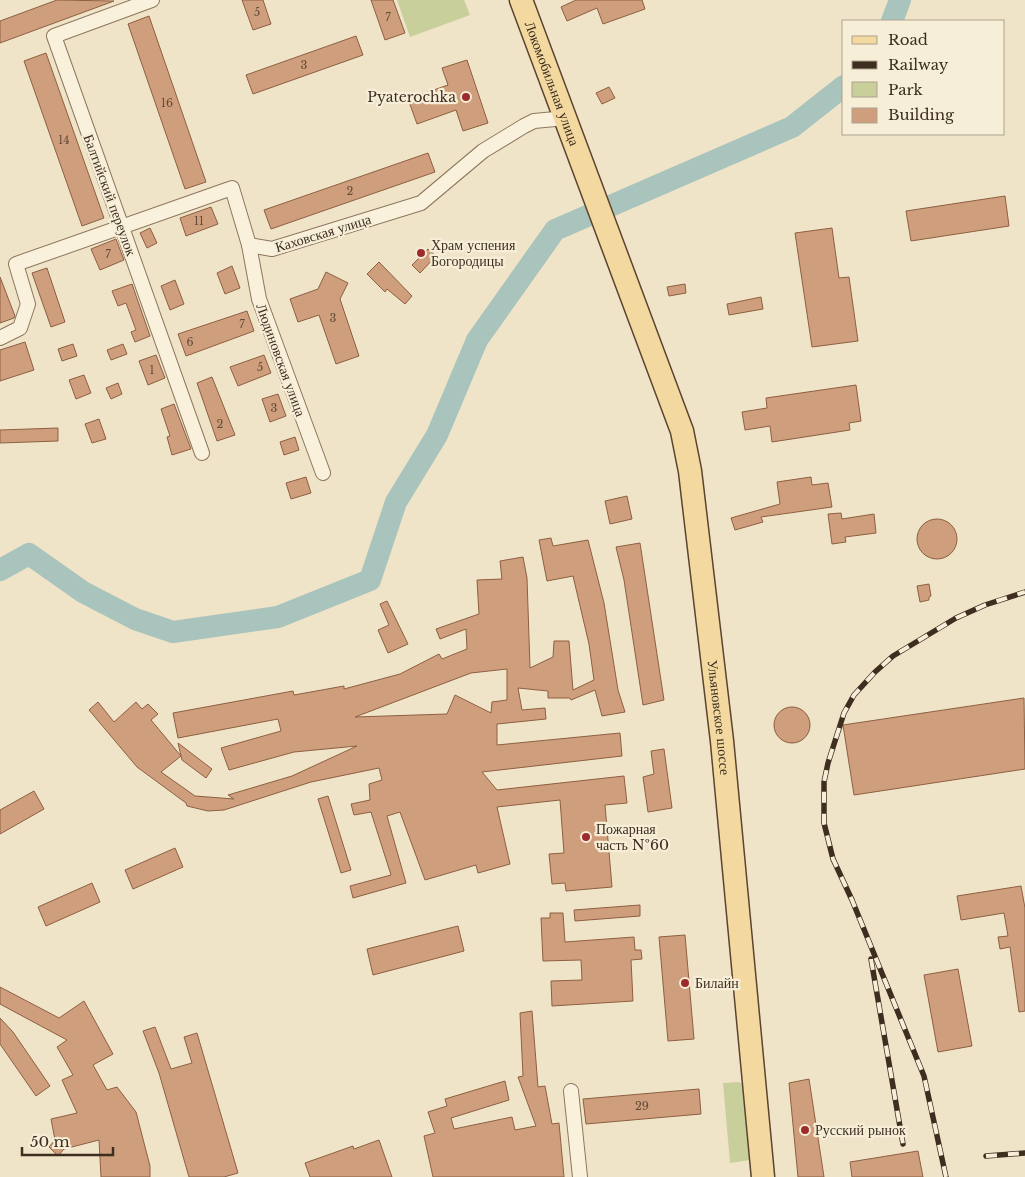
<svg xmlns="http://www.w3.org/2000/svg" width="1025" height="1177" font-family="'Libre Baskerville',serif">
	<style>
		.green { fill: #c9cf9b }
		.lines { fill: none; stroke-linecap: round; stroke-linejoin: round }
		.river { stroke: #a9c4bc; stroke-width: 22 }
		.building { fill: #cf9f7d; stroke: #8d5f41; fill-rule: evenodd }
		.street-casing { stroke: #8d765c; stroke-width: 16 }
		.primary-casing { stroke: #5b4430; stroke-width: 25 }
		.street { stroke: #faf1dc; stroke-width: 14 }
		.primary { stroke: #f3d9a0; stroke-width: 22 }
		.rail-casing { stroke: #3d2e20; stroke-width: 5.5 }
		.rail { stroke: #f7eed8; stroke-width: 4; stroke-dasharray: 11; stroke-linecap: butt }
		.poi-dot { fill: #9e2a2b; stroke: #f7eed8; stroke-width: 2 }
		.labels { text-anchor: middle; stroke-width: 4.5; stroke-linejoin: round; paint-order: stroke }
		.number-label { font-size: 11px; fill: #624a37 }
		.street-label { font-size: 14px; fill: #3d2e20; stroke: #f7eed8 }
		.poi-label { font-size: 14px; fill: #3d2e20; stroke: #f7eed8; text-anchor: start }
	</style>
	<rect width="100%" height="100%" fill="#f0e4c8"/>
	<g class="green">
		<path d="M397,0H464L470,15L410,37Z"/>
		<path d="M739,1082L745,1086L752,1154L750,1160L730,1163L723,1083Z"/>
	</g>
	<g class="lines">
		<g class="river">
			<path d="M892,21L900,0"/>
			<path d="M0,570L29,554L83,592L135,619L173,632L278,617L370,580L396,502L437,435L477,340L555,230L792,127L844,86"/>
		</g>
	</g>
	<g class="building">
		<path d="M57,0L114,1L0,43V21Z"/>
		<path d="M242,0H263L271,24L253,30Z"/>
		<path d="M371,0H393L405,33L385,40Z"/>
		<path d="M576,0H642L645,9L603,24L597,8L567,21L561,7Z"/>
		<path d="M149,16L206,182L185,189L128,24Z"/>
		<path d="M356,36L363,55L253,94L246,75Z"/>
		<path d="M46,53L104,218L82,226L24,61Z"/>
		<path d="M467,60L488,123L463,131L456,110L417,124L408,99L448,85L442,68Z"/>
		<path d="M609,87L615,98L602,104L596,93Z"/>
		<path d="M428,153L435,172L271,229L264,210Z"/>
		<path d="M1005,196L1009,226L911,241L906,211Z"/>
		<path d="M211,207L218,224L186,236L180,218Z"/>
		<path d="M150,228L157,243L147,248L140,233Z"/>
		<path d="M832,228L839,278L849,277L858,341L812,347L795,233Z"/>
		<path d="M116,239L124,260L100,270L91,249Z"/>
		<path d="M428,249L436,256L420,273L412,265Z"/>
		<path d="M379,262L412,296L405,304L387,289L385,292L367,274Z"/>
		<path d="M232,266L240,288L225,294L217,273Z"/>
		<path d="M47,268L65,322L51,327L32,273Z"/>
		<path d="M326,272L348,283L340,299L359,356L336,364L319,315L298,322L290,299L318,289Z"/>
		<path d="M0,277L15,316L14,318L0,323Z"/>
		<path d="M175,280L184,304L170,310L161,286Z"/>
		<path d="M132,284L150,336L135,342L131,332L136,330L126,303L118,306L112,291Z"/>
		<path d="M685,284L686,293L669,296L667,287Z"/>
		<path d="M761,297L763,309L729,315L727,304Z"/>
		<path d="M247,311L254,331L186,356L178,334Z"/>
		<path d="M25,342L34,370L0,381V350Z"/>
		<path d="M73,344L77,356L62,361L58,349Z"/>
		<path d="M123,344L127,354L111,360L107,350Z"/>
		<path d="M156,355L165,378L148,385L139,361Z"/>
		<path d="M264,355L271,373L238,386L230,367Z"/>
		<path d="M84,375L91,393L76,399L69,380Z"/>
		<path d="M212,377L235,435L217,441L197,383Z"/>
		<path d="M118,383L122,394L111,399L106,388Z"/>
		<path d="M856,385L861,421L849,423L850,430L772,442L770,426L745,430L742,412L767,408L766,398Z"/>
		<path d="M278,394L286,416L270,422L262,399Z"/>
		<path d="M174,404L191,449L172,455L167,437L170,436L161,409Z"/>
		<path d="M99,419L106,439L92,443L85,424Z"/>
		<path d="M58,428V441L0,443V430Z"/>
		<path d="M295,437L299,450L284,455L280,442Z"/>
		<path d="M306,477L311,493L291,499L286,483Z"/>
		<path d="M811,477L812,485L828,483L832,507L761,517L763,522L735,530L731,518L780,504L777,482Z"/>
		<path d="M627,496L632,519L610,524L605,501Z"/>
		<path d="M841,513L842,519L874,514L876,533L845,537L846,542L832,544L828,514Z"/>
		<circle cx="937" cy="539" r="20"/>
		<path d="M551,538L553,546L588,540L604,603L618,690L625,712L602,716L595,690L571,700L570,698H548V691L518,688L522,710L545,708L546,719L497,724V745L620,733L622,756L482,772L497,790L624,776L627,803L605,805L612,887L566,891L565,883L552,884L549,854L564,853L560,800L497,807L510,864L478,873L476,865L425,880L400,812L387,816L406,883L353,898L350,886L391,875L371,812L354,815L351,804L370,800L369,784L382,780L379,768L311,782L224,810L208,811L187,806L186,803L137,767L89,710L98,702L114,722L136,702L142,709L148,704L158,714L151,720L181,756L161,772L195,796L234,799L228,795L292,776L357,746L294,752L229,770L221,748L281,731L278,719L178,738L173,713L293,691L294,695L344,686V689L400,674L439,654L442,659L467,649L466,629L440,639L436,629L479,614L477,580L502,579L500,561L523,557L527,578L530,668L553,657L554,641H569L573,690L594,680L589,644L573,576L547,581L539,540ZM507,669V700L492,702L491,713L455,695L447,714L355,717L471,673Z"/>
		<path d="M640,543L664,700L643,705L624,580L616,547Z"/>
		<path d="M929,584L931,596L929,597V600L920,602L917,586Z"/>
		<path d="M387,601L408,644L388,653L378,630L389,625L380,604Z"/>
		<path d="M1024,698L1025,769L854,795L843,725Z"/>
		<circle cx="792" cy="725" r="18"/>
		<path d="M178,743L212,769L206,778L182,760Z"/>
		<path d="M664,749L672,808L648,812L643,777L654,774L651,751Z"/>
		<path d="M34,791L44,809L0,834V810Z"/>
		<path d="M328,796L351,870L341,873L318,799Z"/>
		<path d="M175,848L183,867L133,889L125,870Z"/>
		<path d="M92,883L100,902L46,926L38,907Z"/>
		<path d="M1021,886L1025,908V1011L1019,1012L1010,947L1000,949L998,937L1008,936L1004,913L961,920L957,896Z"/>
		<path d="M640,905V916L575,921L574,910Z"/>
		<path d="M550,913H563L565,942L634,937L635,950H641L642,959L631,960L633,1001L552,1006L551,981L582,980L581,960L543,961L541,918H550Z"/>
		<path d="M458,926L464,951L373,975L367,949Z"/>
		<path d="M685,935L694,1039L668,1041L659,937Z"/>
		<path d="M958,969L972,1046L938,1052L924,975Z"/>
		<path d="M0,987L59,1018L84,1001L113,1054L93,1065L107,1090L117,1087L136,1112L150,1166V1177H101L99,1140L64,1149L58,1156L49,1147L55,1140L51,1119L77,1113L62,1080L73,1075L57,1047L67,1040L0,1004Z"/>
		<path d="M532,1011L538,1087L545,1086L552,1124L559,1123L564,1177H433L424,1136L435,1133L428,1112L447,1106L445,1099L505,1081L509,1100L451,1118L454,1129L512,1117L515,1130L536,1126L518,1077L523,1076L520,1013Z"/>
		<path d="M0,1018L13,1032L50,1086L36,1096L0,1044Z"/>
		<path d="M155,1027L171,1069L192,1063L184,1037L197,1033L238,1173L224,1177H189L159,1073L143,1031Z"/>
		<path d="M809,1079L824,1177H798L789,1083Z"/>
		<path d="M699,1089L701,1114L586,1124L583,1099Z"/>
		<path d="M379,1140L392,1177H310L305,1163L353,1146L354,1149Z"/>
		<path d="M918,1151L923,1177H852L850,1162Z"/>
	</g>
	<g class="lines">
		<g class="street-casing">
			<g id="street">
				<path d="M152,0L54,36L202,453"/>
				<path d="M249,245L259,299L323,473"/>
				<path d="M0,338L20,328L28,304L16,264L232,188L249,245L272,249L421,203L483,151L524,126L534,121L566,118"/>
				<path d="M571,1091L580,1177"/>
			</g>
		</g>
		<g class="primary-casing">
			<g id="primary">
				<path id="s1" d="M521,0L682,431L690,471L722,741L763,1177"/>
			</g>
		</g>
		<use href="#street" class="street"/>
		<use href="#primary" class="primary"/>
		<g class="rail-casing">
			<g id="rail">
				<path d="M871,959L903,1144"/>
				<path d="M986,1156L1025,1153"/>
				<path d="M946,1177L924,1076L852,900L833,859L824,823V782L828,763L844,713L854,695L875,672L893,656L956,618L985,605L1025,592"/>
			</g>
		</g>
		<use href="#rail" class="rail"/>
	</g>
	<g class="poi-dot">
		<circle cx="466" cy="97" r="5"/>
		<circle cx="421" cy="253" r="5"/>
		<circle cx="586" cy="837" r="5"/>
		<circle cx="685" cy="983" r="5"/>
		<circle cx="805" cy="1130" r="5"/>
	</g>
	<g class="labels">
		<g class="number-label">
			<text x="257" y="16">5</text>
			<text x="388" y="21">7</text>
			<text x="304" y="69">3</text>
			<text x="167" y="107">16</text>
			<text x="64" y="144">14</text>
			<text x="350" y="195">2</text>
			<text x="199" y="225">11</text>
			<text x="108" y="258">7</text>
			<text x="333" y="322">3</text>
			<text x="242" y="328">7</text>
			<text x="190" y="346">6</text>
			<text x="260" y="371">5</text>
			<text x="152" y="374">1</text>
			<text x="274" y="412">3</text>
			<text x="220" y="428">2</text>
			<text x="642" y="1110">29</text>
		</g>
		<g class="street-label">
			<text dy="5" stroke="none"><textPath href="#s1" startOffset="89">Локомобильная улица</textPath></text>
			<text transform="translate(110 195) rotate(70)" y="5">Балтийский переулок</text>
			<text transform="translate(323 233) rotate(-17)" y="5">Каховская улица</text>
			<text transform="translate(281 360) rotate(70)" y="5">Людиновская улица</text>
			<text dy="5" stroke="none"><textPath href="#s1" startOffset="749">Ульяновское шоссе</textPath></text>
		</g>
		<g class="poi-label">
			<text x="456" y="102" text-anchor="end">Pyaterochka</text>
			<text x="431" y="250">Храм успения<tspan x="431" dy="16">Богородицы</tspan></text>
			<text x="596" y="834">Пожарная<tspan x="596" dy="16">часть №60</tspan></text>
			<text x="695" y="988">Билайн</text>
			<text x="815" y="1135">Русский рынок</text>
		</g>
	</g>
	<rect x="842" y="20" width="162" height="115" fill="#f7eed8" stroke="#ada18e"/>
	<rect x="852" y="36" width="25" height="8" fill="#f3d9a0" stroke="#ada18e"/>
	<text x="888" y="45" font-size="15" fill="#3d2e20">Road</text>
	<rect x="852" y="61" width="25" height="8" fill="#3d2e20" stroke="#ada18e"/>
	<text x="888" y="70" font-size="15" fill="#3d2e20">Railway</text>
	<rect x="852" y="82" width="25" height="15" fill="#c9cf9b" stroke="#ada18e"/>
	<text x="888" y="95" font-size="15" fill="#3d2e20">Park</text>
	<rect x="852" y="108" width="25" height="15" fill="#cf9f7d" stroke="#ada18e"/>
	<text x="888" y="120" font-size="15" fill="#3d2e20">Building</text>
	<path d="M22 1147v8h91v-8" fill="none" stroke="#3d2e20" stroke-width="2.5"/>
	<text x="30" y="1147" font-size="15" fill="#3d2e20" stroke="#f7eed8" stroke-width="4" paint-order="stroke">50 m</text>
</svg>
